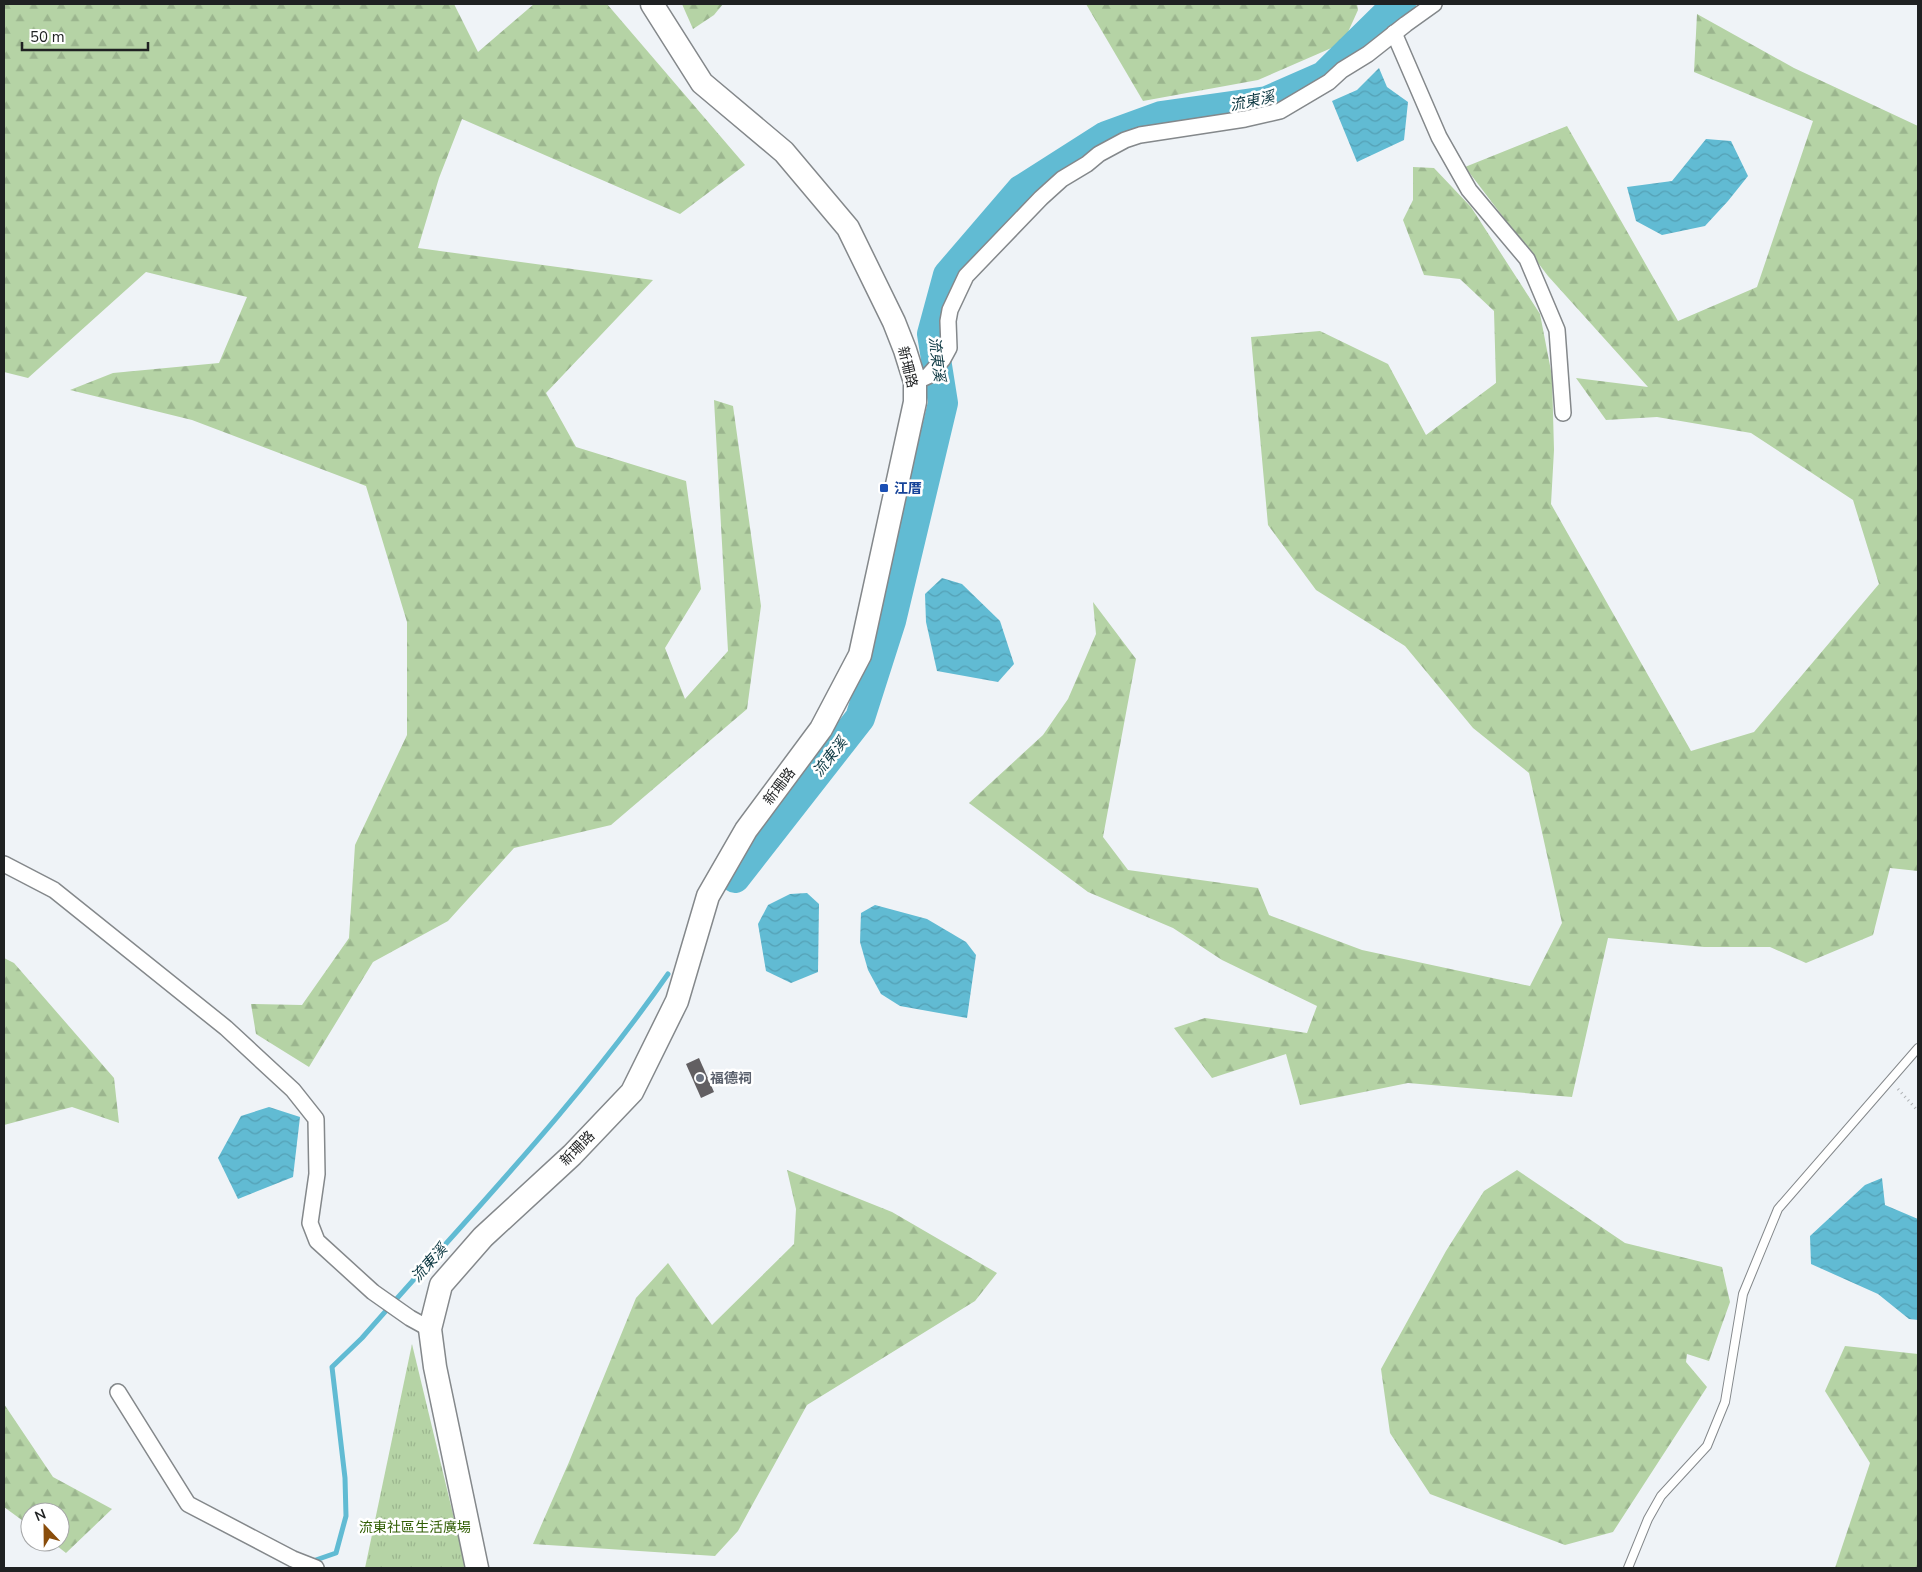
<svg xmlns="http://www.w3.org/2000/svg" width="1922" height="1572" font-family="'Nunito Sans','Noto Sans TC',sans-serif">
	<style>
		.forest { fill: url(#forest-firs) }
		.park { fill: url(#park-tufts) }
		.water { fill: url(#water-waves) }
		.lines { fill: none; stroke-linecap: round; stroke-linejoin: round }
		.stream { stroke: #61bbd3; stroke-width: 5 }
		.river { stroke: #61bbd3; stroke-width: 30 }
		.building { fill: #625f62 }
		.lane-casing { stroke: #84888b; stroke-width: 10 }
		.street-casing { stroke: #84888b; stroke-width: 18 }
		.secondary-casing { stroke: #84888b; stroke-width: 25 }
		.path { stroke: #b0b3b6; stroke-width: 3; stroke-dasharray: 1 4; stroke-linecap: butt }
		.lane { stroke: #fff; stroke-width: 8 }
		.street { stroke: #fff; stroke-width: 15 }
		.secondary { stroke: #fff; stroke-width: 22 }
		.transit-dot { fill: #1a4fb4; stroke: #fff; stroke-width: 2 }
		.worship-dot { fill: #6b7280; stroke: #fff; stroke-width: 2 }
		.labels { text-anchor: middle; stroke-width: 5; stroke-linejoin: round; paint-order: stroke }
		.street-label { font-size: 14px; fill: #1f2122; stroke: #fff }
		.transit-label { font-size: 14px; font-weight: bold; fill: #164399; stroke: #fff; text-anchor: start }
		.worship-label { font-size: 14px; font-weight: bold; fill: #5b616d; stroke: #fff; text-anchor: start }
		.park-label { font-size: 14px; fill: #315e04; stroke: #fff }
		.water-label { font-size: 15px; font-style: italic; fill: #0a3640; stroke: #fff }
	</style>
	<defs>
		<pattern id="forest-firs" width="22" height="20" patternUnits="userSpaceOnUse" patternTransform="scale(1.25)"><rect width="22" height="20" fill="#b5d3a5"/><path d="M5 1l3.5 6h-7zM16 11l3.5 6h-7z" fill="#9bb58e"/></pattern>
		<pattern id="park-tufts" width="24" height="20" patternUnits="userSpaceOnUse" patternTransform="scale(1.25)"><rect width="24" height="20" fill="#b5d3a5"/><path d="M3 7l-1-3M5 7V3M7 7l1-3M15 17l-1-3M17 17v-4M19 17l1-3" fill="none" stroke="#9bb58e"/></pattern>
		<pattern id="water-waves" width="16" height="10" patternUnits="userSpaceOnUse" patternTransform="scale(1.25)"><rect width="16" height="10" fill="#61bbd3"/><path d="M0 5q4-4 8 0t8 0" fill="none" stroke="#54a0b5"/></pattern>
	</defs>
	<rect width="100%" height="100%" fill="#eff3f7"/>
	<g class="forest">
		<path d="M4,4H454L478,52L534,4H607L745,165L680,214L462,119L439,178L418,248L653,280L546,393L576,447L686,481L701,589L665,648L685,699L728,651L714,400L733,406L761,606L747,709L611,825L514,848L448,921L373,962L309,1067L256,1034L251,1004L302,1005L349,938L355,845L407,735V622L366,486L192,420L70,390L113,373L219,363L247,297L146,272L28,378L4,372Z"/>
		<path d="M682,4H723L714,15L693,29Z"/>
		<path d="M1086,4H1357L1358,10L1343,43L1258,80L1143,101Z"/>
		<path d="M1697,14L1794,68L1918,126V871L1890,868L1873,935L1806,963L1770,947H1704L1608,938L1572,1097L1408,1083L1300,1105L1286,1054L1212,1078L1174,1028L1205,1018L1307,1033L1317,1006L1222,960L1173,928L1088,892L969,803L1043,735L1068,699L1096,634L1093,602L1136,659L1103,837L1128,870L1258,888L1269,915L1362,950L1530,986L1562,923L1529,773L1473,728L1405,646L1316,590L1268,525L1251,337L1320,331L1388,364L1426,435L1496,383L1494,311L1460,279L1424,275L1403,220L1413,200V167L1434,168L1471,207L1540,314L1552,376L1554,450L1551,504L1691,751L1754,732L1879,584L1853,500L1751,433L1657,417L1606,420L1576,378L1648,387L1548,276L1465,167L1567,126L1678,321L1757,287L1813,121L1694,72Z"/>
		<path d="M4,958L14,963L114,1078L119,1123L72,1107L4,1125Z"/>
		<path d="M787,1170L892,1212L997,1273L975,1301L807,1405L738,1531L715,1556L533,1544L569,1462L636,1298L668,1263L712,1325L794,1244L796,1209Z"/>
		<path d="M1517,1170L1625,1243L1722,1267L1730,1302L1709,1361L1687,1354L1686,1362L1707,1387L1613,1532L1565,1545L1430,1494L1390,1433L1381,1369L1446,1251L1484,1191Z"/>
		<path d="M1845,1346L1918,1354V1568H1835L1870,1463L1825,1391Z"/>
		<path d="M4,1404L53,1477L112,1509L66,1553L52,1542H60V1512H30V1526L4,1507Z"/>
	</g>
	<path class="park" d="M412,1344L466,1568H365Z"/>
	<g class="water">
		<path d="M1379,68L1387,87L1408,102L1404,140L1357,162L1332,101L1357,90Z"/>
		<path d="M1706,139L1731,141L1748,176L1728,201L1705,226L1662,235L1636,221L1627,187L1672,181Z"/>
		<path d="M942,578L962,584L1000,621L1014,664L998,682L937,671L926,622L925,594Z"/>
		<path d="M807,893L819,904L818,972L791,983L766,971L758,924L768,905L790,894Z"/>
		<path d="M875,905L927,919L966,942L976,955L967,1018L900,1006L881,994L868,970L860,942L861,913Z"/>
		<path d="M269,1107L300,1117L293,1177L238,1199L218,1158L241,1116Z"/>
		<path d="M1882,1178L1885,1205L1918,1219V1320L1909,1319L1878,1294L1811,1264L1810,1236L1865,1185Z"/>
	</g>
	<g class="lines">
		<path class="stream" d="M310,1562L336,1553L346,1516L345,1478L332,1367L362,1338C466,1219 577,1105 668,974"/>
		<path class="river" d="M735,878L860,718L891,621L943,403L932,334L948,275L1021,190L1106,136L1161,116L1267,101L1324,76L1384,17L1401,4"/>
	</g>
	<path class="building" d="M699,1058L714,1092L701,1098L686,1064Z"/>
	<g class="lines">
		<g class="lane-casing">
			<path id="lane" d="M1628,1568L1648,1519L1661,1496L1707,1446L1725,1402L1743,1294L1778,1209L1918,1048"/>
		</g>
		<g class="street-casing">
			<g id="street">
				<path d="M1394,33L1439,137L1469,190L1527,259L1557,330L1563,413"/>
				<path d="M915,382L928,376L943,359L949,348L948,321L950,310L966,276L1041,198L1062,179L1087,164L1099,154L1125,140L1140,135L1245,119L1280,111L1329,82L1342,70L1368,54L1406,24L1434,4"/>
				<path d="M4,864L54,890L226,1028L293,1090L316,1119L317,1174L310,1223L317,1241L373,1292L410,1318L430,1329"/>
				<path d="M118,1392L188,1504L293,1559L316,1568"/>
			</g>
		</g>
		<g class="secondary-casing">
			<path id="secondary" d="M477,1568L435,1367L430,1329L441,1285L483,1237L572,1155L632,1092L677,1001L708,896L746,830L821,729L860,655L915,402V382L905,350L894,322L848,228L784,152L702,83L652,4"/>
		</g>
		<path class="path" d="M1898,1089L1918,1111"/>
		<use href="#lane" class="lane"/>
		<use href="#street" class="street"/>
		<use href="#secondary" class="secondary"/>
	</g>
	<rect class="transit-dot" x="879" y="483" width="10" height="10" rx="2.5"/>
	<circle class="worship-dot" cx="700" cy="1078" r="5"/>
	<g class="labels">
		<g class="street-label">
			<text transform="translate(908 367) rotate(76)" y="5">新珊路</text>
			<text transform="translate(779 786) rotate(-53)" y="5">新珊路</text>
			<text transform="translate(577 1148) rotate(-45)" y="5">新珊路</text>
		</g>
		<g class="transit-label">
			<text x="894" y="493">江厝</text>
		</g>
		<g class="worship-label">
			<text x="710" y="1083">福德祠</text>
		</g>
		<g class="park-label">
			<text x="415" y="1532">流東社區生活廣場</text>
		</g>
		<g class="water-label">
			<text transform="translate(1252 101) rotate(-12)" y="5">流東溪</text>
			<text transform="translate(937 359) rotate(83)" y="5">流東溪</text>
			<text transform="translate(830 757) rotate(-52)" y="5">流東溪</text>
			<text transform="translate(429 1263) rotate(-48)" y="5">流東溪</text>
		</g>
	</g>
	<rect width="1922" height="1572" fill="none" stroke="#1f2122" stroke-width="10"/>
	<g transform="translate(45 1527) rotate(338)"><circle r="24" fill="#ffffff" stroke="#a5a6a7"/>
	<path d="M0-4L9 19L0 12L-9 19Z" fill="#894d0b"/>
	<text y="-8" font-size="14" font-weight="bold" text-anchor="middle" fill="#1f2122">N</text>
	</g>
	<path d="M22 42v8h126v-8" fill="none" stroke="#1f2122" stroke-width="2.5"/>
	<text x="30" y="42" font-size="15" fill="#1f2122" stroke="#ffffff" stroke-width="4" paint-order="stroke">50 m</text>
</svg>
